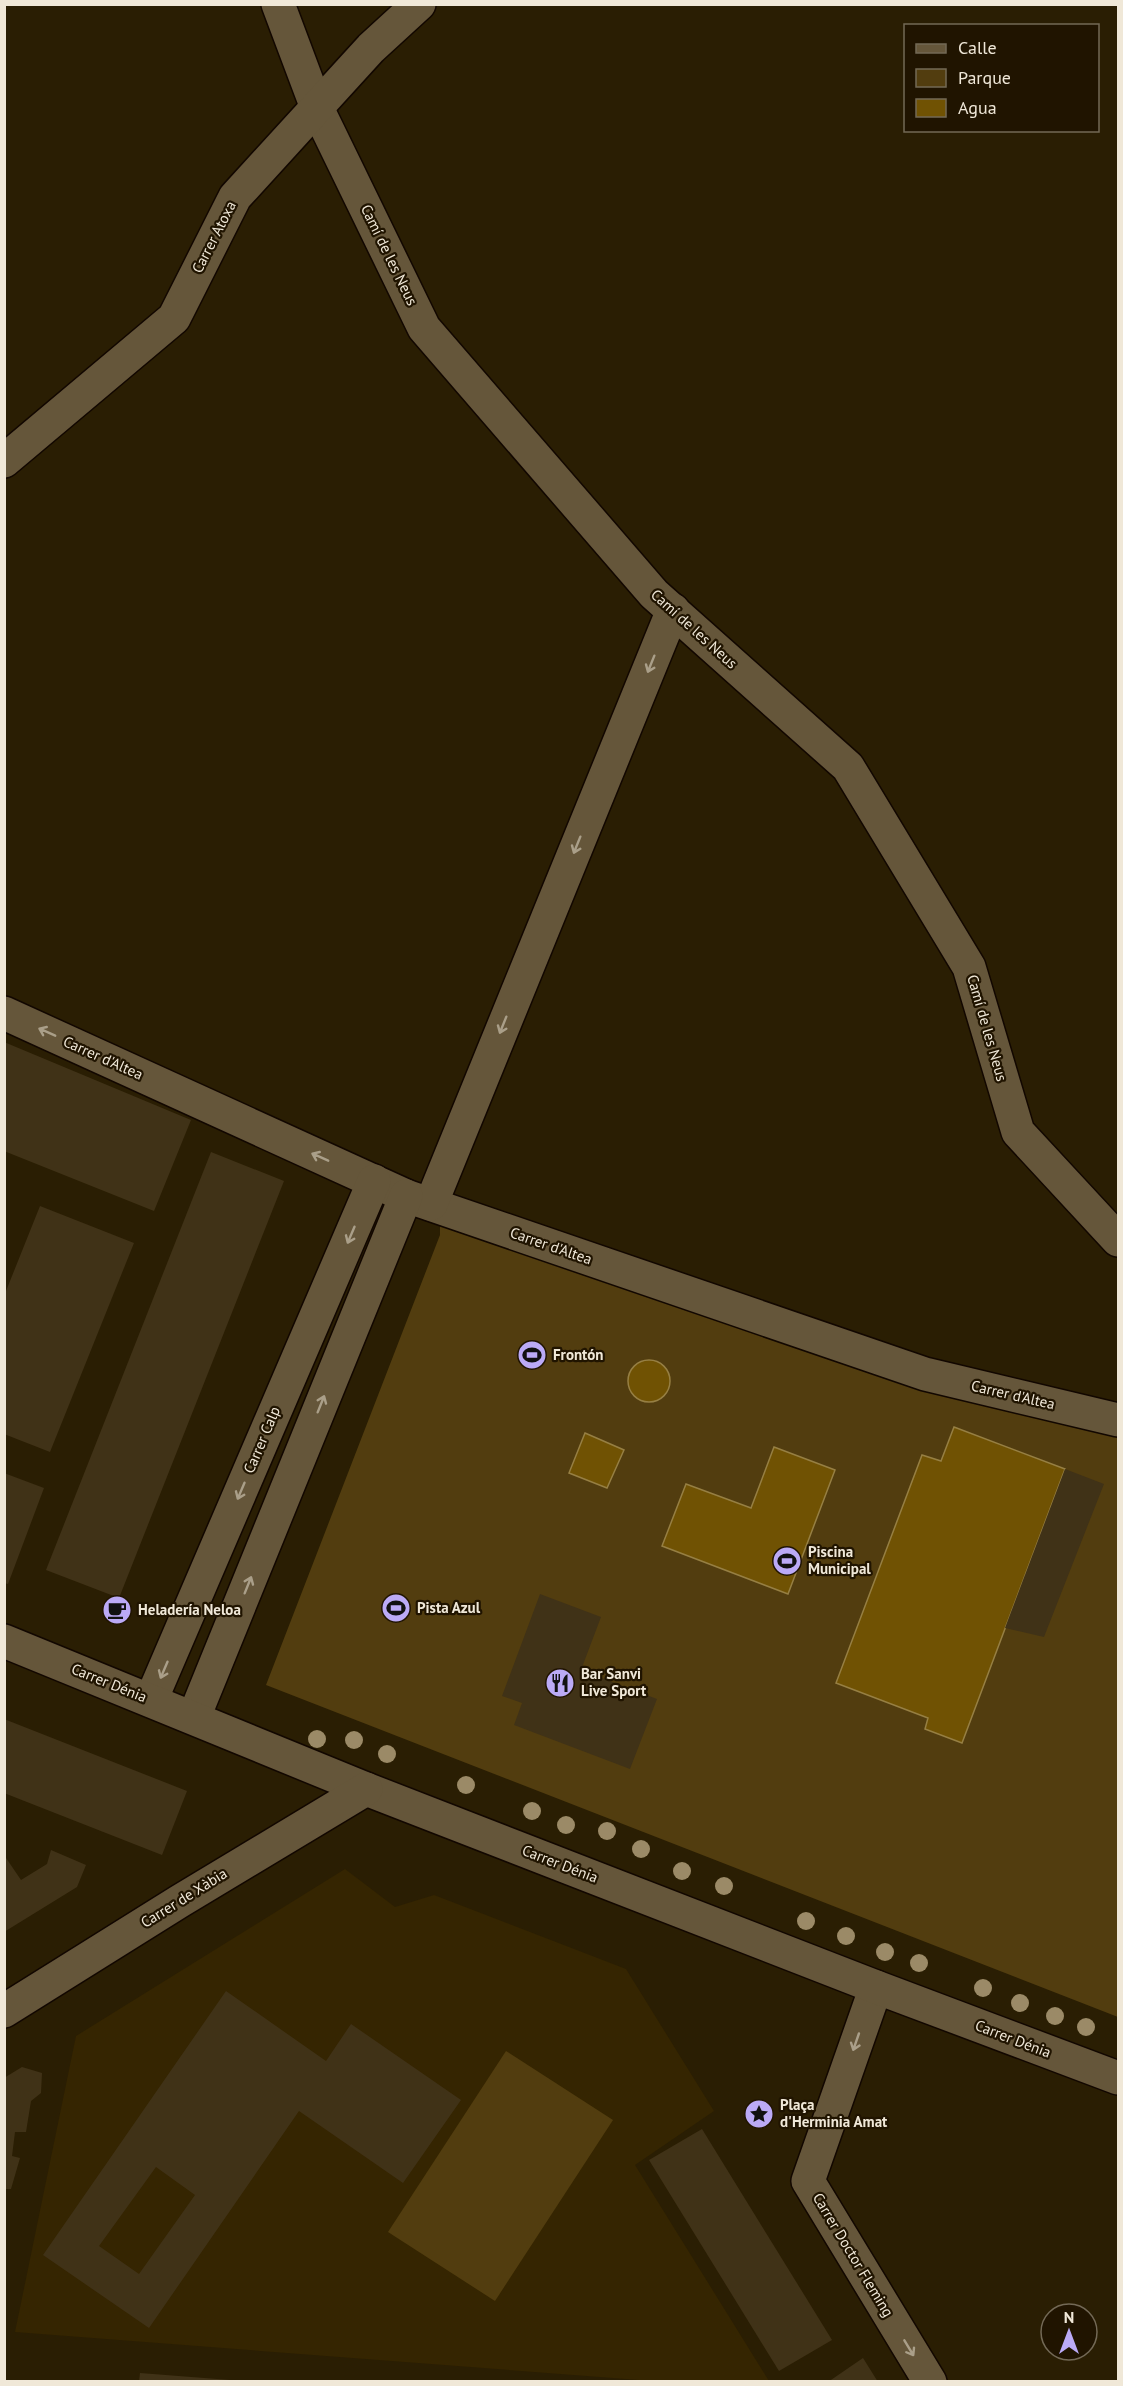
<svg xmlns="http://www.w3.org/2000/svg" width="1123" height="2386" font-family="'PT Sans',sans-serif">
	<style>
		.built { fill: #352501 }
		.green { fill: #523d0f }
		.water { fill: #705203; stroke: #967f43; stroke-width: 1.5 }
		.building { fill: #403217; fill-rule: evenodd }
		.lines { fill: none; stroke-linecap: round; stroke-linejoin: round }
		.street-casing { stroke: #120700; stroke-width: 36 }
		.secondary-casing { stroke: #120700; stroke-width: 36 }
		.street { stroke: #65563a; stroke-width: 33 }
		.secondary { stroke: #65563a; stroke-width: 33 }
		.tree { fill: #9b8a67 }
		.oneway { stroke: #aa9f89 }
		.labels { text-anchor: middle; stroke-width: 4.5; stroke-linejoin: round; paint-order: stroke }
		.street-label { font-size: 15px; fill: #f0e8d8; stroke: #201400 }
		.poi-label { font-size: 15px; font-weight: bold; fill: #f0e8d8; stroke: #201400; text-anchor: start }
	</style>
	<rect width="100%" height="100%" fill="#2a1e03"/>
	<path class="built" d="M345,1869L395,1907L434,1895L626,1969L714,2111L635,2165L769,2381H652L15,2332L76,2036Z"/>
	<g class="green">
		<path d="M440,1223L1118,1420V2017L266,1685L440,1235Z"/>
		<path d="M506,2051L613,2120L495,2301L388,2232Z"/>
	</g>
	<g class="water">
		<circle cx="649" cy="1381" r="21"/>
		<path d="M954,1427L1065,1469L962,1743L925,1729L928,1718L836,1683L922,1455L941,1461Z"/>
		<path d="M585,1433L624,1450L607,1488L569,1473Z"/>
		<path d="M774,1447L835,1470L788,1594L662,1546L686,1484L751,1508Z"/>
	</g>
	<g class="building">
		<path d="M4,1042L191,1120L154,1211L4,1151Z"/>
		<path d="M211,1152L284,1181L119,1598L46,1570Z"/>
		<path d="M40,1206L134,1243L50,1452L4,1434V1296Z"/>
		<path d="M1065,1469L1104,1484L1044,1637L1005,1628Z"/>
		<path d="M4,1473L44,1488L8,1584L4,1583Z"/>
		<path d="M540,1594L601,1617L581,1670L657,1699L630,1769L514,1725L522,1703L502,1696Z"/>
		<path d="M4,1719L187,1791L162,1855L4,1793Z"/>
		<path d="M51,1850L86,1865L77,1887L4,1932V1855L21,1880L47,1864Z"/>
		<path d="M226,1991L326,2061L351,2024L461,2100L403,2183L299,2111L149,2328L43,2255ZM156,2167L195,2195L139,2274L99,2246Z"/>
		<path d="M22,2067L42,2073L41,2093L31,2101L26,2132H15L12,2156L20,2158L11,2189H4V2078Z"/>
		<path d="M702,2129L832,2340L779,2371L649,2160Z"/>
		<path d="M863,2358L878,2382H828Z"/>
		<path d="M140,2373L230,2380V2382H139Z"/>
	</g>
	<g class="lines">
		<g class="street-casing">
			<g id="street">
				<path d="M278,4L317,108L424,328L654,594L848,767L969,967L1018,1132L1118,1240"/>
				<path d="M4,461L174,318L235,197L371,48L419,4"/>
				<path d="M4,1013L406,1196L925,1374L1118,1420"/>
				<path d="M431,1204L673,610"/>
				<path d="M151,1700L374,1181"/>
				<path d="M194,1717L406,1196"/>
				<path d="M876,1987L808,2181L930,2382"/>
			</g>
		</g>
		<g class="secondary-casing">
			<g id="secondary">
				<path d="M4,1641L366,1789L876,1987L1118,2078"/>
				<path d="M4,2011L180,1901L366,1789"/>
			</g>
		</g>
		<use href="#street" class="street"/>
		<use href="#secondary" class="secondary"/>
	</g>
	<g class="tree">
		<circle cx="317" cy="1739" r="9"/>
		<circle cx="354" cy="1740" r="9"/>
		<circle cx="387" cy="1754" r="9"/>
		<circle cx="466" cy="1785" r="9"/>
		<circle cx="532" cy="1811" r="9"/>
		<circle cx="566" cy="1825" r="9"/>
		<circle cx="607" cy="1831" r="9"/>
		<circle cx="641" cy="1849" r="9"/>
		<circle cx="682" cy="1871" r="9"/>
		<circle cx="724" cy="1886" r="9"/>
		<circle cx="806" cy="1921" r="9"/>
		<circle cx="846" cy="1936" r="9"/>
		<circle cx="885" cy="1952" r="9"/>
		<circle cx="919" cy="1963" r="9"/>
		<circle cx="983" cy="1988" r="9"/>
		<circle cx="1020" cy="2003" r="9"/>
		<circle cx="1055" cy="2016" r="9"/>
		<circle cx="1086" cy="2027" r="9"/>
	</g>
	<defs><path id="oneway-shaft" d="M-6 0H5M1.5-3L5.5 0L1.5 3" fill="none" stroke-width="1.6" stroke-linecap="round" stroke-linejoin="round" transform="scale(1.5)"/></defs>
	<g class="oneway">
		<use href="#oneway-shaft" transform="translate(651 664) rotate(112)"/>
		<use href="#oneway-shaft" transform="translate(577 845) rotate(112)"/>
		<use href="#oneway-shaft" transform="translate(503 1025) rotate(112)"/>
		<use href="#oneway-shaft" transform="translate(47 1032) rotate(-156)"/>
		<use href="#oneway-shaft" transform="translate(320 1157) rotate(-156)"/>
		<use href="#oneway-shaft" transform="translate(351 1235) rotate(113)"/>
		<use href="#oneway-shaft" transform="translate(321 1404) rotate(-68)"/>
		<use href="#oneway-shaft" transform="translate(241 1491) rotate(113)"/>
		<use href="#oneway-shaft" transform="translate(248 1585) rotate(-68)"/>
		<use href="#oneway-shaft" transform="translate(164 1670) rotate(113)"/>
		<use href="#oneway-shaft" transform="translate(856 2042) rotate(109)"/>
		<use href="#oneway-shaft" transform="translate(909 2348) rotate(59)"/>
	</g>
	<defs>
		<g id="stadium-disc" transform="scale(1.5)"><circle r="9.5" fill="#bbaaf6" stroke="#201400"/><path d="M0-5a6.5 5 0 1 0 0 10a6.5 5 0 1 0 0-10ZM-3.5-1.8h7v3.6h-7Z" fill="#111"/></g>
		<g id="cafe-disc" transform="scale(1.5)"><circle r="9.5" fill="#bbaaf6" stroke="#201400"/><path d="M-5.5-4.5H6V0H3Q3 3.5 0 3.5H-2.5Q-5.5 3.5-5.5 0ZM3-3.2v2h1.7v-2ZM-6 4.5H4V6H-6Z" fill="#111"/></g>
		<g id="restaurant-disc" transform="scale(1.5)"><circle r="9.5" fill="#bbaaf6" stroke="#201400"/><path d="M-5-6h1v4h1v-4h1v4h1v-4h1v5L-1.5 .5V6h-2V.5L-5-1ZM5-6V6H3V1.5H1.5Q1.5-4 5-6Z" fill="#111"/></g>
		<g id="sight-disc" transform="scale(1.5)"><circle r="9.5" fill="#bbaaf6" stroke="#201400"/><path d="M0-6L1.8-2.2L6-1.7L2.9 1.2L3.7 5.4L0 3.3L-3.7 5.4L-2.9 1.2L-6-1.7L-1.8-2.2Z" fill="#111"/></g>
	</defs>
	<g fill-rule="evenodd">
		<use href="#stadium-disc" x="532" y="1355"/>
		<use href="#stadium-disc" x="787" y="1561"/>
		<use href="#stadium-disc" x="396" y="1608"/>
		<use href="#cafe-disc" x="117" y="1610"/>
		<use href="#restaurant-disc" x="560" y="1683"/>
		<use href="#sight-disc" x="759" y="2114"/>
	</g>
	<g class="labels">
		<g class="street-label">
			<text transform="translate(214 237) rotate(-63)" y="5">Carrer Atoxa</text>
			<text transform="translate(389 255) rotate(64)" y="5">Camí de les Neus</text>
			<text transform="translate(694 629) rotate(42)" y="5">Camí de les Neus</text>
			<text transform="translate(987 1028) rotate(74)" y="5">Camí de les Neus</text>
			<text transform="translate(103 1058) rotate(24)" y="5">Carrer d'Altea</text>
			<text transform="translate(551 1246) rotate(19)" y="5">Carrer d'Altea</text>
			<text transform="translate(1013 1395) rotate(13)" y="5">Carrer d'Altea</text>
			<text transform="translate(262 1440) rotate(-67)" y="5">Carrer Calp</text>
			<text transform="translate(109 1683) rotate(22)" y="5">Carrer Dénia</text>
			<text transform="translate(560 1864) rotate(21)" y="5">Carrer Dénia</text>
			<text transform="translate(184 1898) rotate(-32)" y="5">Carrer de Xàbia</text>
			<text transform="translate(1013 2039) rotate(21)" y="5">Carrer Dénia</text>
			<text transform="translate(853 2255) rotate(59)" y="5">Carrer Doctor Fleming</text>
		</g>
		<g class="poi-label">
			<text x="553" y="1360">Frontón</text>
			<text x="808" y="1557">Piscina<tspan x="808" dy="17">Municipal</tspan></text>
			<text x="417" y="1613">Pista Azul</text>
			<text x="138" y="1615">Heladería Neloa</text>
			<text x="581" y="1679">Bar Sanvi<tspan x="581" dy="17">Live Sport</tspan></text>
			<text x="780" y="2110">Plaça<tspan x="780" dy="17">d'Herminia Amat</tspan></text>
		</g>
	</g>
	<rect width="1123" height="2386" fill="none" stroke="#f0e8d8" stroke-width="12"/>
	<rect x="904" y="24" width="195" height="108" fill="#201400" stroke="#736956" stroke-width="1.5"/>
	<rect x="916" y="44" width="30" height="9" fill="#65563a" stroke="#736956" stroke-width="1.5"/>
	<text x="958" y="54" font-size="18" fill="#f0e8d8">Calle</text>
	<rect x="916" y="69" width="30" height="18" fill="#523d0f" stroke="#736956" stroke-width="1.5"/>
	<text x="958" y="84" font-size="18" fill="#f0e8d8">Parque</text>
	<rect x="916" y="99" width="30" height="18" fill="#705203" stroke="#736956" stroke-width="1.5"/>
	<text x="958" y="114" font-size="18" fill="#f0e8d8">Agua</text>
	<g transform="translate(1069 2332)"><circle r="28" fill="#201400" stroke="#736956" stroke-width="1.5"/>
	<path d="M0-4.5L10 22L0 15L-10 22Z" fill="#bbaaf6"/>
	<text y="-9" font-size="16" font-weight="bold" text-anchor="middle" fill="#f0e8d8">N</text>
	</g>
</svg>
